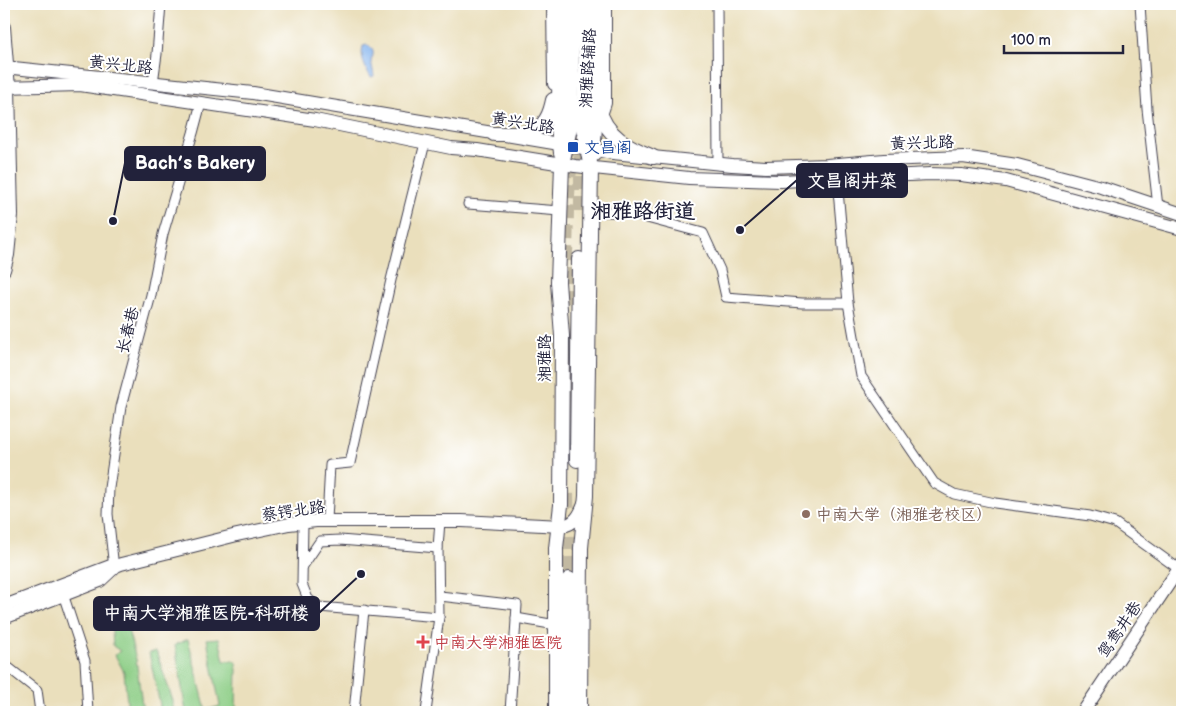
<svg xmlns="http://www.w3.org/2000/svg" width="1186" height="716" font-family="'Balsamiq Sans','LXGW WenKai TC',sans-serif">
	<style>
		.green { fill: #8ccd85; stroke: #577860 }
		.water { fill: #82b2ed; stroke: #526a94 }
		.lines { fill: none; stroke-linecap: round; stroke-linejoin: round }
		.primary-tunnel { stroke: #c2b9a2; stroke-width: 14; stroke-dasharray: 14 7; stroke-linecap: butt }
		.street-casing { stroke: #403e4e; stroke-width: 11 }
		.secondary-casing { stroke: #403e4e; stroke-width: 14 }
		.primary-casing { stroke: #403e4e; stroke-width: 16 }
		.street { stroke: #fff; stroke-width: 9 }
		.secondary { stroke: #fff; stroke-width: 12 }
		.primary { stroke: #fff; stroke-width: 14 }
		.transit-dot { fill: #1a4fb4; stroke: #fff; stroke-width: 2 }
		.education-dot { fill: #8d6e63; stroke: #fff; stroke-width: 2 }
		.health-dot { fill: #e0444e; stroke: #fff; stroke-width: 2 }
		.labels { text-anchor: middle; stroke-width: 4; stroke-linejoin: round; paint-order: stroke }
		.street-label { font-size: 16px; fill: #22223b; stroke: #fff }
		.transit-label { font-size: 16px; fill: #164399; stroke: #fff; text-anchor: start }
		.education-label { font-size: 16px; fill: #785e54; stroke: #fff; text-anchor: start }
		.health-label { font-size: 16px; fill: #be3a42; stroke: #fff; text-anchor: start }
		.district-label { font-size: 21px; font-weight: bold; fill: #22223b; stroke: #fff }
		.leader { fill: none; stroke: #22223b; stroke-width: 2 }
		.callout-dot { fill: #22223b; stroke: #fff; stroke-width: 2 }
		.callout { fill: #22223b; stroke: #22223b; stroke-width: 2 }
		.callout-label { font-size: 18px; text-anchor: middle; font-weight: bold; fill: #fff }
	</style>
	<rect width="100%" height="100%" fill="#fff"/>
	<filter id="ink" filterUnits="userSpaceOnUse"><feTurbulence type="fractalNoise" baseFrequency=".02" numOctaves="2"/><feDisplacementMap in="SourceGraphic" scale="10" xChannelSelector="R" yChannelSelector="G"/><feConvolveMatrix kernelMatrix="1 2 1 2 8 2 1 2 1" color-interpolation-filters="sRGB"/></filter>
	<filter id="wash" filterUnits="userSpaceOnUse"><feTurbulence type="fractalNoise" baseFrequency=".0096" numOctaves="4" result="noise"/><feDisplacementMap in="SourceGraphic" scale="20" xChannelSelector="R" yChannelSelector="G"/><feGaussianBlur stdDeviation="1.12" result="paint"/><feColorMatrix in="noise" values="0 0 0 0 0 0 0 0 0 0 0 0 0 0 0 0 0 1.4 0 .05"/><feComposite in="paint" operator="in"/></filter>
	<g filter="url(#wash)">
		<rect width="100%" height="100%" fill="#eadfbc"/>
		<g class="green">
			<path d="M114,612H123L136,659L143,712H128L124,672L115,655L120,651L113,646L112,632Z"/>
			<path d="M219,638L224,661H236L237,670L236,712H186L175,645L188,639L206,710L220,706L207,639Z"/>
			<path d="M156,651L173,701V712H158L160,705L149,653Z"/>
		</g>
		<path class="water" d="M367,45C374,49 374,52 372,59L371,60L374,76L371,77C365,68 360,57 363,46Z"/>
	</g>
	<g filter="url(#ink)">
		<g class="lines">
			<g class="primary-tunnel">
				<path d="M581,211V137"/>
				<path d="M565,303L567,210L572,139"/>
				<path d="M567,494L569,579"/>
			</g>
			<g class="street-casing">
				<g id="street">
					<path d="M717,4L718,164"/>
					<path d="M1140,4L1147,109L1158,207"/>
					<path d="M153,83L157,54L161,4"/>
					<path d="M837,179L848,303L861,376L934,483L954,494L995,503L1090,516L1115,523L1179,569"/>
					<path d="M468,204L560,211"/>
					<path d="M589,211L628,213L703,233L720,270L726,297L802,303H848"/>
					<path d="M327,520L330,465L350,463L391,280L425,143"/>
					<path d="M303,522L302,584L308,599L319,607L439,617"/>
					<path d="M303,566L320,541L340,540L438,548"/>
					<path d="M114,568L108,514L109,488L121,407L151,295L163,234L193,133L201,103"/>
					<path d="M63,594L85,661L88,712"/>
					<path d="M440,596L517,605L510,712"/>
					<path d="M516,618L556,625"/>
					<path d="M4,664L37,690L40,712"/>
					<path d="M354,712L364,610"/>
					<path d="M426,712L439,617L438,548L440,521"/>
				</g>
			</g>
			<g class="secondary-casing">
				<g id="secondary">
					<path d="M553,4L554,84"/>
					<path d="M4,27L9,88L12,215L8,255L4,270"/>
					<path d="M4,67L253,93L613,153L732,165L766,167L827,165L884,160L963,157L1017,165L1101,187L1182,214"/>
					<path d="M4,87L80,85L315,120L451,148L477,150L575,166L689,178L781,181L930,174L961,175L1006,181L1182,229"/>
					<path d="M600,118L605,103V4"/>
					<path d="M4,606L113,565"/>
					<path d="M4,618L100,581L116,566L121,564L237,535L289,524L316,521H462L562,526C575,524 580,515 584,504"/>
					<path d="M1083,712L1182,564"/>
				</g>
			</g>
			<g class="primary-casing">
				<g id="primary">
					<path d="M599,108C605,136 629,147 653,157"/>
					<path d="M494,134C526,134 546,137 553,100"/>
					<path d="M561,153L558,127L562,4"/>
					<path d="M593,155L597,99V4"/>
					<path d="M577,460L579,259"/>
					<path d="M556,712V548L561,505L562,336L558,282L562,164L570,128L573,4"/>
					<path d="M569,712V579"/>
					<path d="M580,712L581,548L586,496L591,168L583,128L586,48L585,4"/>
				</g>
			</g>
			<use href="#street" class="street"/>
			<use href="#secondary" class="secondary"/>
			<use href="#primary" class="primary"/>
		</g>
	</g>
	<rect class="transit-dot" x="567" y="141" width="12" height="12" rx="2.5"/>
	<circle class="education-dot" cx="806" cy="514" r="5"/>
	<path class="health-dot" d="M420.5 634.5h5v5h5v5h-5v5h-5v-5h-5v-5h5z"/>
	<g class="labels">
		<g class="street-label">
			<text transform="translate(121 64) rotate(6)" y="6">黄兴北路</text>
			<text transform="translate(587 68) rotate(-87)" y="6">湘雅路辅路</text>
			<text transform="translate(523 122) rotate(9)" y="6">黄兴北路</text>
			<text transform="translate(922 142) rotate(-2)" y="6">黄兴北路</text>
			<text transform="translate(127 330) rotate(-76)" y="6">长春巷</text>
			<text transform="translate(544 358) rotate(-90)" y="6">湘雅路</text>
			<text transform="translate(293 510) rotate(-8)" y="6">蔡锷北路</text>
			<text transform="translate(1119 629) rotate(-56)" y="6">鸳鸯井巷</text>
		</g>
		<g class="transit-label">
			<text x="584" y="153">文昌阁</text>
		</g>
		<g class="education-label">
			<text x="816" y="520">中南大学（湘雅老校区）</text>
		</g>
		<g class="health-label">
			<text x="434" y="648">中南大学湘雅医院</text>
		</g>
		<g class="district-label">
			<text x="643" y="218">湘雅路街道</text>
		</g>
	</g>
	<path class="leader" d="M113 221L125 163M740 230L797 180M361 574L319 613"/>
	<g class="callout-dot">
		<circle cx="113" cy="221" r="5"/>
		<circle cx="740" cy="230" r="5"/>
		<circle cx="361" cy="574" r="5"/>
	</g>
	<g class="callout">
		<rect x="125" y="147" width="140" height="33" rx="5"/>
		<rect x="797" y="164" width="110" height="33" rx="5"/>
		<rect x="94" y="597" width="225" height="33" rx="5"/>
	</g>
	<g class="callout-label">
		<text x="195" y="169">Bach’s Bakery</text>
		<text x="852" y="187">文昌阁井菜</text>
		<text x="206" y="619">中南大学湘雅医院-科研楼</text>
	</g>
	<rect width="1186" height="716" fill="none" stroke="#fff" stroke-width="20"/>
	<path d="M1004 45v8h119v-8" fill="none" stroke="#22223b" stroke-width="2.5"/>
	<text x="1011" y="45" font-size="15" fill="#22223b" stroke="#ffffff" stroke-width="4" paint-order="stroke">100 m</text>
</svg>
